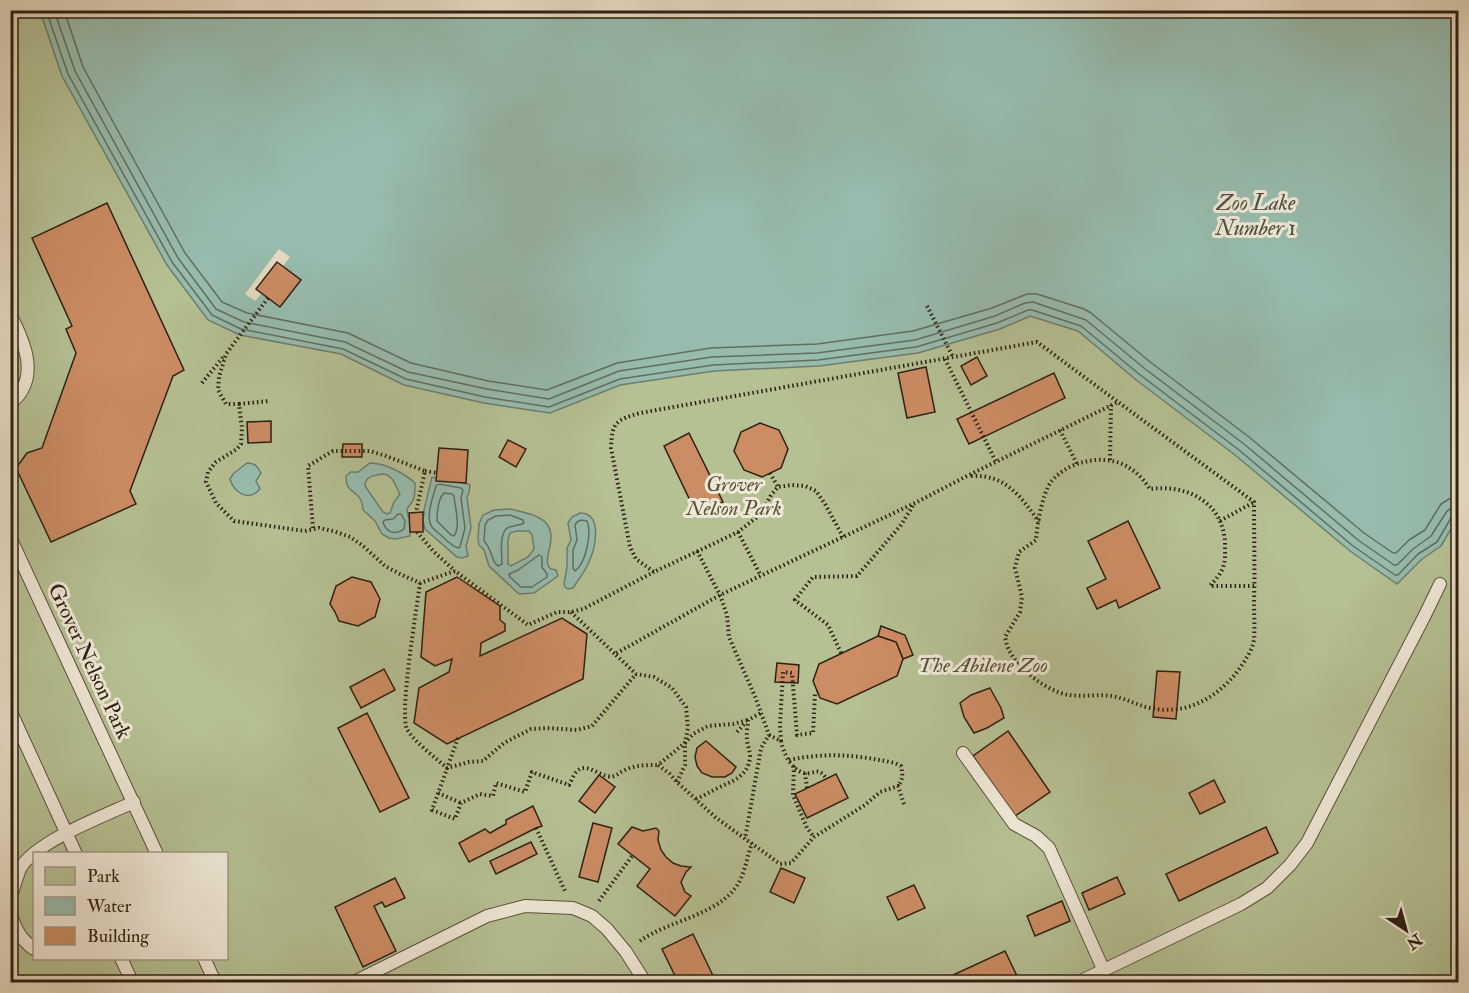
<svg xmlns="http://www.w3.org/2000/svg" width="1469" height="993" font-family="'IM FELL Double Pica',serif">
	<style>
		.green { fill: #b5c093; stroke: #727052; stroke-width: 1.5; fill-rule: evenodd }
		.water { fill: #97bcae; stroke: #6d7e70; stroke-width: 1.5; fill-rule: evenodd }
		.pier { fill: #e6dbc2 }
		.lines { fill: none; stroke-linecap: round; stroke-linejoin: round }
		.shore { stroke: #626e60; stroke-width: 1.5 }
		.building { fill: #cc8c64; stroke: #2e2112; stroke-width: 1.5 }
		.service-casing { stroke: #5c503e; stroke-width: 14 }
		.path { stroke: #2e2112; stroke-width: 4; stroke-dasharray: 1.5 3; stroke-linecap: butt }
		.service { stroke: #efe8d7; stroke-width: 12 }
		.labels { text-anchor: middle; stroke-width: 6; stroke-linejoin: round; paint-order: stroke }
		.park-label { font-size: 21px; font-style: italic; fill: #565139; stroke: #efe8d7 }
		.street-label { font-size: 21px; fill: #2e2112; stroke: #efe8d7 }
		.water-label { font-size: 22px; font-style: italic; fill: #4e5041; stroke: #efe8d7 }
	</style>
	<rect width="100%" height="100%" fill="#e6dbc2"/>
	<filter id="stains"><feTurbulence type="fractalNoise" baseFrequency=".00333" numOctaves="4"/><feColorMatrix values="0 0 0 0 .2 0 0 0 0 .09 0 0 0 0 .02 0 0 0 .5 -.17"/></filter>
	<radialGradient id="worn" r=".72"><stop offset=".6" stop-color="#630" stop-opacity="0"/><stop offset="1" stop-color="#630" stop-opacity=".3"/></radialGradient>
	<path class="green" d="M10,11H1458V982H11ZM34,854H226V958H34Z"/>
	<g class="water">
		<path d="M40,11H1458V517L1441,546L1422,559L1397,584L1350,551L1235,455L1135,379L1078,331L1030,316L1000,329L918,353L819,366L714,371L620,385L550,413L484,403L404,385L341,354L240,335L208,320L167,265L62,76Z"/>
		<path d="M247,463C255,463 257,466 261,473L256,481L260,489C249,502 234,493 230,479L233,474Z"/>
		<path d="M370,463C385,463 404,473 415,483C415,487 415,494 414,498C411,507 405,505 408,516L410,517L424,515V510L432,477L468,484L470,485L469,492L467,497L471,528L466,546L468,556L462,558L457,557L425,529L423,521L411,522L410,536L396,539L389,538L382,534L375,521L363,510C362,488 345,496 346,476L351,472H358ZM384,474C394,476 395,486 400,494L394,502L390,513L387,514L383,512L365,486C365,476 375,475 384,474Z"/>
		<path d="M511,509C521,512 540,515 546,523C558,537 544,555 548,565C550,570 552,569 556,570L558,576L534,593L519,594L489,566L484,550L479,545L478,539L479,524L483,515L494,510ZM517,531H529L532,535L534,549L528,557L511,566L508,564V540L510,533Z"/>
		<path d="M580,513C604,513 595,550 588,564C584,573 578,580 573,588L568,589L565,587L564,584L567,567V548L571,540L568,523L572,517Z"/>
	</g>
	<path class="pier" d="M279,249L290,257L283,266L277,262L262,293L255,301L245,294Z"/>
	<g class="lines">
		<g class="shore">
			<path d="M46,10L68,74L172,262L212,315L241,329L343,349L406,379L485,397L549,407L620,379L713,365L818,360L916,347L997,323L1028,310H1032L1081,326L1139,374L1239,450L1353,546L1395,575H1398L1418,554L1437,542L1451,518L1455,515H1458"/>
			<path d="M54,10L75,71L178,258L216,309L244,322L345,342L408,372L487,389L549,399L619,371L712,357L817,353L915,340L995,316L1025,303L1033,302L1086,320L1144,368L1244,444L1358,540L1394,565H1397L1413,549L1431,536L1447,511L1452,508L1458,507"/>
			<path d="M64,10L83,67L185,253L222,302L247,313L348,333L411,363L488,381L547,390L617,363L711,348L817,344L913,331L992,308L1027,294H1037L1084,309L1091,313L1149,361L1249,437L1364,533L1393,553H1396L1409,540L1425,530L1441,504L1449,499L1458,498"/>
			<path d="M439,484L461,488L463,490L461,498L465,528L460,547L458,548C452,546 448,542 443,537C440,534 435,531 432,527C425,517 433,497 436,486Z"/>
			<path d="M444,493L452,494L454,496C455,508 461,526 454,536L451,535L437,521C437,512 438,499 444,493Z"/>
			<path d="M398,514H401L405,521L404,529C395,536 386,532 383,522L385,520L393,519Z"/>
			<path d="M510,515L523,520L524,523C519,526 510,525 506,529C499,537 502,555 502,564L498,566C490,560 493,550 484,541L485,525L488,520L496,516Z"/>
			<path d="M581,520L587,521C592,533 586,563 575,571L573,568V550L577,540L575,525L577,522Z"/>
			<path d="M539,555L542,557V567L547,574V577L532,587H521L510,577L509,574L518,570Z"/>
		</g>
	</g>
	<g class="building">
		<path d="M107,203L184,370L173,376L130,491L136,504L51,542L16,468L27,453L42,448L76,353L66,329L72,326L32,238Z"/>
		<path d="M277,262L301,280L280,307L256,289Z"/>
		<path d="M977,357L987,376L971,385L961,366Z"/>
		<path d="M926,367L935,412L907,418L898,373Z"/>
		<path d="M1054,373L1065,398L969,444L957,419Z"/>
		<path d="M271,421V442L248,443L247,422Z"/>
		<path d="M760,423L779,430L788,449L781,468L762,477L744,470L734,451L741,432Z"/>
		<path d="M689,433L723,502L697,515L664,446Z"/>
		<path d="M508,440L526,449L516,467L499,457Z"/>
		<path d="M343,444H362V457H342Z"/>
		<path d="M439,448L468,450L466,483L436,481Z"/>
		<path d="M423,512V532H410L409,513Z"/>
		<path d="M1128,521L1160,588L1119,608L1116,600L1097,609L1087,588L1106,579L1088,541Z"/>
		<path d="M352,577L371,582L380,599L375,617L358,626L339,621L335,612L330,604L336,586Z"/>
		<path d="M457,577L500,606V620L505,624V631L481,643L480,656L562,618L587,634L583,679L447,744L414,723L419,688L449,672L452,659L435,666L421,657L426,592Z"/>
		<path d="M881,626L905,635L913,655L903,659L896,642L878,636Z"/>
		<path d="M878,636L896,642L903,659L897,676L837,704L820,698L813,681L819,664Z"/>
		<path d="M777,663L799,665L798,683L775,682Z"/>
		<path d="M384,669L395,690L361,708L350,687Z"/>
		<path d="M1157,671L1180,672L1176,719L1153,717Z"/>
		<path d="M990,688L1001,708L1004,718L987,728L974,733L964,717L960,703L971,695Z"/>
		<path d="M367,713L409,798L380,812L338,728Z"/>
		<path d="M1008,731L1050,792L1015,816L973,756Z"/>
		<path d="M706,741L736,767L732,773L725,777H712L702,773L697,766L695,757L697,748Z"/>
		<path d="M836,774L848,798L807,818L795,794Z"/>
		<path d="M599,775L615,787L595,813L579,801Z"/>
		<path d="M1214,780L1225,802L1200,814L1189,793Z"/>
		<path d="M533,806L542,826L536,828L469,862L459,843L485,829L490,833L506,824V820Z"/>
		<path d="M593,823L612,828L598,882L579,877Z"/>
		<path d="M632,827L643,831L656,828L659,831L658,840L661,850L666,857L673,863L681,866L691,867L686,872L681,882L685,892L691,896L675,916L637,886L650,869L618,844Z"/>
		<path d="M1266,827L1278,853L1179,901L1166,874Z"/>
		<path d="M531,842L537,854L496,874L490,861Z"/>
		<path d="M781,868L805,878L794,903L770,892Z"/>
		<path d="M1117,877L1125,894L1089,910L1082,893Z"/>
		<path d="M395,878L405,898L385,907L382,902L374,906L396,951L363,967L335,907Z"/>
		<path d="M914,885L925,908L898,920L887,897Z"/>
		<path d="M1062,901L1070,921L1035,936L1027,916Z"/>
		<path d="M693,934L716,982H678L662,949Z"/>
		<path d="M1005,951L1019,980L1014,982H938Z"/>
	</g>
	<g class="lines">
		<g class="service-casing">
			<g id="service">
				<path d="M10,314C25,343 41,379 10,404"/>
				<path d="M10,537L157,854"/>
				<path d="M10,710L76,854"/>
				<path d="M963,753L1014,824L1036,836L1049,848L1104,971"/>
				<path d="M10,900C13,890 16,879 20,869C34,842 106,815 134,802"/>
				<path d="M10,910C14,927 20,939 34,949"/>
				<path d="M121,958L132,982"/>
				<path d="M204,958L215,982"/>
				<path d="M354,982L487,916L525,906L573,908L592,916L607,929L626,952L645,982"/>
				<path d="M1079,982L1241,904L1267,888L1290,865L1307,843L1425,615L1440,584"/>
			</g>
		</g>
		<g class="path">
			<path d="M268,298L226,354L219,377L218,390L226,404H239L242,429L241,444L237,449L216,462L208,472L206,482L216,503L234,521L305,531L319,528L333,531L350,537L362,545L385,566L400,574L420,583L455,571L528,625L557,612H571L583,609L654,572"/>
			<path d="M927,306L953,357"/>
			<path d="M945,359L996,462"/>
			<path d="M202,383L224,356"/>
			<path d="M239,404L269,401"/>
			<path d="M1060,430L1077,464"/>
			<path d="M1110,460L1111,405"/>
			<path d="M425,471L437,473"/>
			<path d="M770,473L778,487"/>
			<path d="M971,476C1006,474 1021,497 1039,522"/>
			<path d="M1220,521L1254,502"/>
			<path d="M313,528L308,466L333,451H370L386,456L425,471L416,512"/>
			<path d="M417,532L434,552L455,571"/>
			<path d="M738,532L761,576"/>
			<path d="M843,537L825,504L816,491L805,486L791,485L778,487L771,495L761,514L738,532L654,572L636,559L630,547L611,448C612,422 616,420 640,413L1037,342L1118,402"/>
			<path d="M697,551L720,595L727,615L729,637L756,699L769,735L761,748L745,839"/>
			<path d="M420,583C417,607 399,713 407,729C414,742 436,758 447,768L469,762L483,761L504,743L531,729L547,728L577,730L592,726L636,674"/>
			<path d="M571,612L615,654"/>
			<path d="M841,653L828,625L795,600L813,577L857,576L901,525L914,504"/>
			<path d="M737,732L746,722"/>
			<path d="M769,735L781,741C783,752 791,770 804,773C815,775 817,766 826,778"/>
			<path d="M458,738L432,810L455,819L461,803L480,794L493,796L496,783L525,792L532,772L569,785C572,780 574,772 580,769C589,765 599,775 607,776C616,778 618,773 625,770C635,765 647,765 658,765"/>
			<path d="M781,741L780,725L783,672L792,673L797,735L813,733L815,694L818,692"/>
			<path d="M789,760C826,752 858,755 895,763L901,766C903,775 903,779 898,786"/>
			<path d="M794,766L793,795L807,828L814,837"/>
			<path d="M805,773L807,788"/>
			<path d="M677,782L685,765V743L693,734L708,726L733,724L748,720"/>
			<path d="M438,793L461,803"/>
			<path d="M696,799C703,796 710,792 718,788C732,781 748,777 750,757C750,750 747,745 747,739C746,733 748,726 748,720L761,713"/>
			<path d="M904,804L898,786L880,792L865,805L814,837L791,863L780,864L715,817L677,782L670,774L658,765L685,743L688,728L686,707L672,688L654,677L636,674L615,654L720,595L915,503L967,476L1118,402L1254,502C1254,536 1255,570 1254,603C1254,615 1255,628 1254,640C1253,646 1250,652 1247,657C1227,692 1191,717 1150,708C1136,705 1126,698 1111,696C1097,694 1083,697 1069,695C1048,692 1018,669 1009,650C1007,646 1006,641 1005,637L1020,612L1022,597L1015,568L1019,552L1036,540C1037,526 1042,494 1051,482C1068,460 1108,452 1131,469C1139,474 1145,482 1150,489C1187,484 1223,502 1225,543C1225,552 1226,561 1222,570C1219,576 1214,581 1210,586H1254"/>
			<path d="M536,828L565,891"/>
			<path d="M599,901L632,856"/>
			<path d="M640,941C670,919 725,915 741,878C746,867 748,854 752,843"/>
		</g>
		<use href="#service" class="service"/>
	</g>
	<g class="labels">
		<g class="park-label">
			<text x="734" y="491">Grover<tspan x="734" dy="24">Nelson Park</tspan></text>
			<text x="983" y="672">The Abilene Zoo</text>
		</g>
		<g class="street-label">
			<text transform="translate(90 661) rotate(65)" y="7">Grover Nelson Park</text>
		</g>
		<g class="water-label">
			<text x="1256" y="210">Zoo Lake<tspan x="1256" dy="25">Number 1</tspan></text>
		</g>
	</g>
	<rect width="1469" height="993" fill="none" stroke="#e6dbc2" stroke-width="36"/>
	<rect x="12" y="12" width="1445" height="969" fill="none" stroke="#2e2112" stroke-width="3"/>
	<rect x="18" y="18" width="1433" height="957" fill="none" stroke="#2e2112" stroke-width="1.5"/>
	<rect x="33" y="852" width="195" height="108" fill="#efe8d7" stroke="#a29888" stroke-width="1.5"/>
	<rect x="45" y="867" width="30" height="18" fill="#b5c093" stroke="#a29888" stroke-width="1.5"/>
	<text x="87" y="882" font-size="18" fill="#2e2112">Park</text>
	<rect x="45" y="897" width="30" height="18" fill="#97bcae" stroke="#a29888" stroke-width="1.5"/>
	<text x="87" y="912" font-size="18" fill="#2e2112">Water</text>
	<rect x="45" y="927" width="30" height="18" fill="#cc8c64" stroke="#a29888" stroke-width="1.5"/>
	<text x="87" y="942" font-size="18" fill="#2e2112">Building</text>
	<g transform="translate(1406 930) rotate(144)" stroke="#efe8d7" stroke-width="4.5" paint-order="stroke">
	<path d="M0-4.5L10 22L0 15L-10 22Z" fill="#2e2112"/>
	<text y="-9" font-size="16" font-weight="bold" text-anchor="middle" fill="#2e2112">N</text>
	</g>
	<rect width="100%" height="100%" filter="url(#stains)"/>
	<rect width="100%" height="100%" fill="url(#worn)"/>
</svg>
